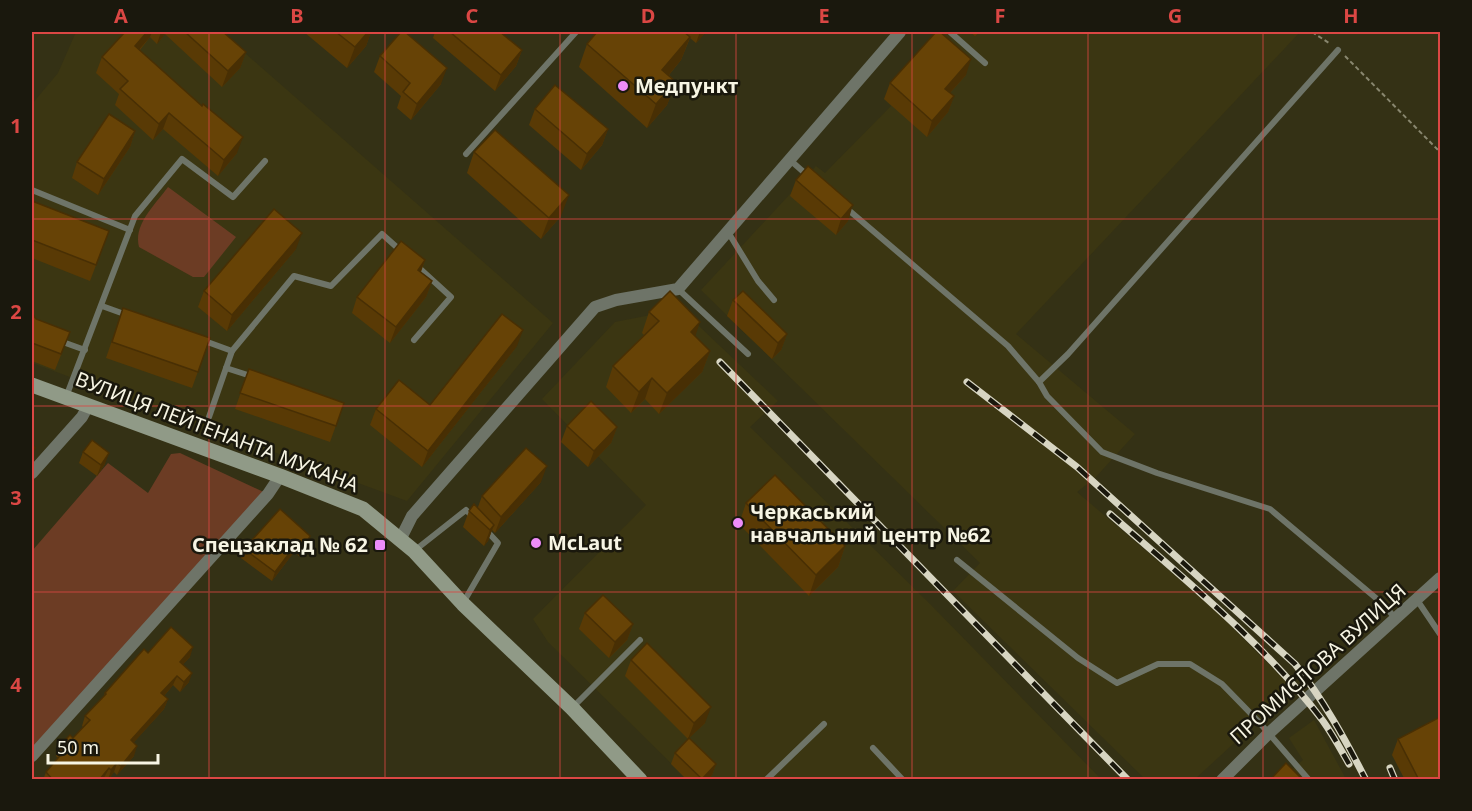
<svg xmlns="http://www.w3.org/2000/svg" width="1472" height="811" font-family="'Noto Sans',sans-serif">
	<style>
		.built { fill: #3b3612 }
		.green { fill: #6c3c24 }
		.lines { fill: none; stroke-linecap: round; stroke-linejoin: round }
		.path { stroke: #89876f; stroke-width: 2; stroke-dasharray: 4.5 3; stroke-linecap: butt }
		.lane { stroke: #6e7468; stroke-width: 6 }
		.street { stroke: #6e7468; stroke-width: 12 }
		.secondary { stroke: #909a87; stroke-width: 15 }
		.rail-casing { stroke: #d7d5c2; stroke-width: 7 }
		.rail { stroke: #1a180d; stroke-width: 4.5; stroke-dasharray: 14; stroke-linecap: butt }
		.wall { fill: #593a05 }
		.shaded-wall { fill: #482f04 }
		.building { fill: #674306; stroke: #482f04; stroke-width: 1.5 }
		.grid { fill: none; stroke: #db4744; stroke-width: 1.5; stroke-opacity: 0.55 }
		.poi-dot { fill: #ed8cf9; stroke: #1a180d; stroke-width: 2 }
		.labels { text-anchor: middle; stroke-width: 5; stroke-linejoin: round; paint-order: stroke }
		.poi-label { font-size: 20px; font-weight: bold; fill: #f7f5e4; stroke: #1a180d; text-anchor: start }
		.street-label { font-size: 20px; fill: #f7f5e4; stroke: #1a180d }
		.neatline { fill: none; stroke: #db4744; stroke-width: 2 }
		.grid-label { font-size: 20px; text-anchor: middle; font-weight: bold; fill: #db4744 }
	</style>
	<rect width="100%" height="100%" fill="#343115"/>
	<g class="built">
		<path d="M76,32H221L553,323L407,501L32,363V104L58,73Z"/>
		<path d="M944,32H1300L1016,334L1135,434L1095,478L1077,492L1213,608L1293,689L1195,779H1145L953,591L980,563L701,290L816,166L825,173L891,106L884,99Z"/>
		<path d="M681,309L778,401L750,427L930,604L1101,779H687L548,642L533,619L646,505L542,399L615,322Z"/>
		<path d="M1314,720L1346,779L1280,780L1303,760L1289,738Z"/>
	</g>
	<g class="green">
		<path d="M168,187L236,237L204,277H193L139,247C133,224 156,204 168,187Z"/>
		<path d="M180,453L268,494L32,756V551L108,463L148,493L171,454Z"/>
	</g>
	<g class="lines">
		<g class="path">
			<path d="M1312,32L1329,43"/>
			<path d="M1345,56L1440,152"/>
		</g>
		<g class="lane">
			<path d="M950,32L985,63"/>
			<path d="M466,154L576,32"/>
			<path d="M790,160L807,175"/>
			<path d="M32,190L130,230"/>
			<path d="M845,207L1008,346L1039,382L1068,354L1338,50"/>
			<path d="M728,232L758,281L774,300"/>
			<path d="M678,289L748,354"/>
			<path d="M102,306L127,315"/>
			<path d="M202,340L232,351L294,276L331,286L382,234L401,251"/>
			<path d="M414,340L451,297L417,266"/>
			<path d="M60,341L85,350"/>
			<path d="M226,368L254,377"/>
			<path d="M1039,382L1047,396L1102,452L1157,473L1270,509L1383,604L1396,619"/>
			<path d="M66,397L135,216L182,159L233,197L265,161"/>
			<path d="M209,417L232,351"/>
			<path d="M414,551L466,510L474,518"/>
			<path d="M957,560L1078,658L1117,683L1158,664H1190L1222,684L1259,722L1309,780"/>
			<path d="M1417,600L1440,634"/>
			<path d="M463,603L498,543L485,529"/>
			<path d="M572,708L640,640"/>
			<path d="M873,748L903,780"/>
			<path d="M766,780L824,724"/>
		</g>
		<g class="street">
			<path d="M32,473L82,417L88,406"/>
			<path d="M400,540L412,516L595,307L616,300L678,289L900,32"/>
			<path d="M32,756L268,494L280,476"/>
			<path d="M1222,780L1268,734L1440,578"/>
		</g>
		<path class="secondary" d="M32,385L280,476L363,509L414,551L463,604L572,708L640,780"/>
		<g class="rail-casing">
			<g id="rail">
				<path d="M720,362L1128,780"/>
				<path d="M967,382L1077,467L1295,664C1323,699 1345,739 1366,780"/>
				<path d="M1110,514C1182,577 1265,644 1323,721C1333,735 1341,750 1349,764"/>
				<path d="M1390,768L1395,780"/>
			</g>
		</g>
		<use href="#rail" class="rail"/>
	</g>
	<g class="wall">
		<path d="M125,32H223L246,52L240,68L222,87L165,34L157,44L150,37L140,50L237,153L218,176L163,129L153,140L115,105L119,94L96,73L102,57Z"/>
		<path d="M304,32H371L366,46L347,68Z"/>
		<path d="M435,32H500L522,50L516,66L495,91L433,38Z"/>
		<path d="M597,32H706L696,43L690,38L681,60L669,75L676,82L667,105L647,128L579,67L587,44Z"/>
		<path d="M970,32H980L975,36Z"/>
		<path d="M380,56L441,84L411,120L397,108L401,96L374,72Z"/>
		<path d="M966,75L950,93L954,96L948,112L927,137L884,99L890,83Z"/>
		<path d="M535,109L608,129L602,145L581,170L529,125Z"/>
		<path d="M135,131L130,147L98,195L72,178L77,162Z"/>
		<path d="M474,152L561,216L541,239L467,173Z"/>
		<path d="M796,180L848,221L836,235L790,196Z"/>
		<path d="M32,201L109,231L90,281L32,258Z"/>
		<path d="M296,249L227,331L198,307L204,291Z"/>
		<path d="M425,260L421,272L432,281L426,297L390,343L352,313L357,297Z"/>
		<path d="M733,300L787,334L781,350L772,359L727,316Z"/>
		<path d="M123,308L210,338L192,388L106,358Z"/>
		<path d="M649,312L695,336L710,351L702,372L659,414L645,399L631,413L606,387L613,366L644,335L642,333Z"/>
		<path d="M32,313L36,319L70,332L55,370L32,361Z"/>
		<path d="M517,346L422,467L370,425L376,409L430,405Z"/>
		<path d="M249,369L344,403L330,442L235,409Z"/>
		<path d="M567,426L617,427L611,443L588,467L561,442Z"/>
		<path d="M83,452L105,464L97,476L79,463Z"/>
		<path d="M541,482L495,533L492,530L488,541L484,546L463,527L469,511L478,507L482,496Z"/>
		<path d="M746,503L845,546L838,567L809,596L739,524Z"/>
		<path d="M310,536L307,548L300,557L294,552L272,581L241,558L244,549Z"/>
		<path d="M585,613L633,624L627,640L609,658L579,629Z"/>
		<path d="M148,653L190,657L183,664L189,682L180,692L173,685L164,696L168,699L164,709L133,743L134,756L117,775L114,772L108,780L105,777L103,780H43L46,772L58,758L56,756L59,746L73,738L83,727L82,726L85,716L103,698L105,693Z"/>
		<path d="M631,660L705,723L689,738L716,764L712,775L708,780H687L671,764L675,753L688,739L625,676Z"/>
		<path d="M1398,739L1440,780H1405L1392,755Z"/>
	</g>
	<g class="shaded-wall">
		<path d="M147,32H152L150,37L129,61L135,46Z"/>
		<path d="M161,32H166L165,34L157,44Z"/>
		<path d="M368,32H371L366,46L347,68L355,47Z"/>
		<path d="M700,32H706L696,43Z"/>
		<path d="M690,37L681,60L654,93L662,70Z"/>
		<path d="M522,50L516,66L495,91L501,75Z"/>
		<path d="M246,52L240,68L222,87L228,71Z"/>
		<path d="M971,59L966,75L939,105L945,89Z"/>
		<path d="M447,68L441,84L411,120L417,104Z"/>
		<path d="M676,82L667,105L647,128L656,104Z"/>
		<path d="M954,96L948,112L927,137L932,121Z"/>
		<path d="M169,113L163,129L153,140L159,124Z"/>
		<path d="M608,129L602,145L581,170L587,154Z"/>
		<path d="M135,131L130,147L98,195L104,179Z"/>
		<path d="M243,137L237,153L218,176L224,160Z"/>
		<path d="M569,195L561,216L541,239L549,218Z"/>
		<path d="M853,205L848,221L836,235L841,219Z"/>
		<path d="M302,233L296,249L227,331L232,315Z"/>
		<path d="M425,260L419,276L418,270Z"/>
		<path d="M432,281L426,297L390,343L396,327Z"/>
		<path d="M700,322L693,343L691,332Z"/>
		<path d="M523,330L517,346L422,467L428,451Z"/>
		<path d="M787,334L781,350L772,359L778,343Z"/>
		<path d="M710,351L702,372L659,414L667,393Z"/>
		<path d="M652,378L645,399L631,413L639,392Z"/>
		<path d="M617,427L611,443L588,467L594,451Z"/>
		<path d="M109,453L105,464L97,476L101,465Z"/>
		<path d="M547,466L541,482L495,533L501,517Z"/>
		<path d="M494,525L488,541L484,546L490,530Z"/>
		<path d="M310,536L308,543L310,539L307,548L300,557L304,548Z"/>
		<path d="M297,543L294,552L272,581L275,572Z"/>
		<path d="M845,546L838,567L809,596L816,575Z"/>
		<path d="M633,624L627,640L609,658L615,642Z"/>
		<path d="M193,647L190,657L177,671L180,662Z"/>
		<path d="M192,673L189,682L180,692L184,682Z"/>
		<path d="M177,676L173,685L158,703L161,693Z"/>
		<path d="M168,699L164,709L127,750L131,740Z"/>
		<path d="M711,707L705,723L688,739L694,723Z"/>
		<path d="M137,746L134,756L117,775L121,766Z"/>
		<path d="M117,763L114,772L108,780L111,770Z"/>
		<path d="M716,764L712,775L708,780H702Z"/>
		<path d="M109,768L103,780H99Z"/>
	</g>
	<g class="building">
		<path d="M125,32H147L135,46L202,106L203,104L243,137L224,160L169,113L159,124L120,89L128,81L102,57Z"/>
		<path d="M185,32H223L246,52L228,71Z"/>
		<path d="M336,32H368L355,47Z"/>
		<path d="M401,32H405L447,68L417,104L403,92L410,83L380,56Z"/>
		<path d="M450,32H500L522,50L501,75Z"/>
		<path d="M597,32H684L690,37L662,70L676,82L656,104L587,44Z"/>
		<path d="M936,32H940L971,59L945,89L954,96L932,121L890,83Z"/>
		<path d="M555,85L608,129L587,154L535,109Z"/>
		<path d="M109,114L135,131L104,179L77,162Z"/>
		<path d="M495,130L569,195L549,218L474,152Z"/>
		<path d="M808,166L853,205L841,219L796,180Z"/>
		<path d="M32,201L109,231L96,265L32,240Z"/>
		<path d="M274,209L302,233L232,315L204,291Z"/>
		<path d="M401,241L425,260L418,270L432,281L396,327L357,297Z"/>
		<path d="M670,291L700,322L691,332L710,351L667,393L652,378L639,392L613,366L659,321L649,312Z"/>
		<path d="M743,291L787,334L778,343L733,300Z"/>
		<path d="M123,308L210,338L198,372L112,342Z"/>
		<path d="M32,313L36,319L70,332L61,354L32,343Z"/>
		<path d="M502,314L523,330L428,451L376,409L399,380L430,405Z"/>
		<path d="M249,369L344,403L336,426L240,393Z"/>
		<path d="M591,401L617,427L594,451L567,426Z"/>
		<path d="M92,440L109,453L101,465L83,452Z"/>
		<path d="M32,444L35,448L32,452Z"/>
		<path d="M526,448L547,466L501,517L482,496Z"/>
		<path d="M775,475L845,546L816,575L746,503Z"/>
		<path d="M474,504L494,525L490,530L469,511Z"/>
		<path d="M280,509L310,536L309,538L310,539L304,548L297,543L275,572L244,549Z"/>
		<path d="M603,595L633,624L615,642L585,613Z"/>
		<path d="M171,627L193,647L180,662L192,673L184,682L177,676L161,693L168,699L131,740L137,746L121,766L117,763L111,770L109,768L99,780H53L46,772L64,751L59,746L70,735L73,738L90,720L85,716L106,694L105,693L144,649L148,653Z"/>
		<path d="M647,643L711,707L694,723L631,660Z"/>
		<path d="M1440,717V780H1419L1398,739Z"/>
		<path d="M689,738L716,764L702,779L675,753Z"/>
		<path d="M1286,763L1303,780H1270Z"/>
	</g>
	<path class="grid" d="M209,32V780M385,32V780M560,32V780M736,32V780M912,32V780M1088,32V780M1263,32V780M32,219H1440M32,406H1440M32,592H1440"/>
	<g class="poi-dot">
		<circle cx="623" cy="86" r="6"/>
		<circle cx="738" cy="523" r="6"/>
		<circle cx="536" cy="543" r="6"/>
		<rect x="374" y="539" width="12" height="12" rx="3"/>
	</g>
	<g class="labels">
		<g class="poi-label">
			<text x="635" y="93">Медпункт</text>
			<text x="750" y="519">Черкаський<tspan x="750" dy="23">навчальний центр №62</tspan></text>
			<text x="548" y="550">McLaut</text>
			<text x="368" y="552" text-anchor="end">Спецзаклад № 62</text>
		</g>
		<g class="street-label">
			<text transform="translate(217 432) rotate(21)" y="7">ВУЛИЦЯ ЛЕЙТЕНАНТА МУКАНА</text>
			<text transform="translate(1318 664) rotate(-42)" y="7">ПРОМИСЛОВА ВУЛИЦЯ</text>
		</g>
	</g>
	<rect width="1472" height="811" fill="none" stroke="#1a180d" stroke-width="66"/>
	<path d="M48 754v9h110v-9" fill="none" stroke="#f7f5e4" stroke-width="3"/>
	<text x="57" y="754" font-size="18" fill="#f7f5e4" stroke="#1a180d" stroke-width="4.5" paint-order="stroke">50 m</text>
	<rect x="33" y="33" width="1406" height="745" class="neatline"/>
	<g class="grid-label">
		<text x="121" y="23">A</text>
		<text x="297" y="23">B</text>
		<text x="472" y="23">C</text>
		<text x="648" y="23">D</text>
		<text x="824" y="23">E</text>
		<text x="1000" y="23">F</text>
		<text x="1175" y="23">G</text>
		<text x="1351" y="23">H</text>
		<text x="16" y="133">1</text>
		<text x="16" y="319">2</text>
		<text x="16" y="505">3</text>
		<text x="16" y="692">4</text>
	</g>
</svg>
